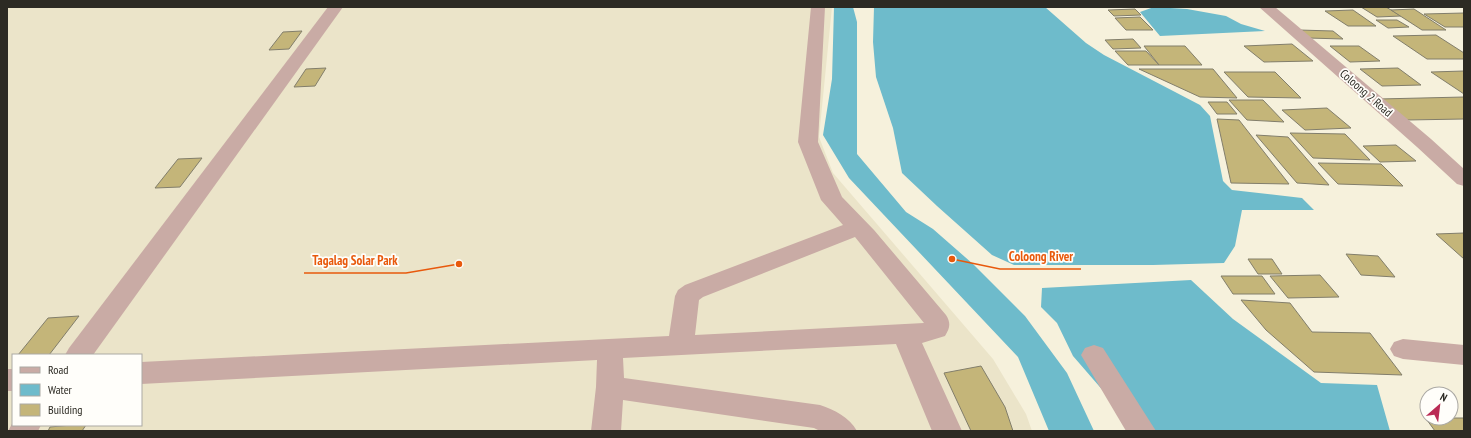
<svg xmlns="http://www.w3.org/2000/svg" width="1471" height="438" font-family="'PT Sans Narrow',sans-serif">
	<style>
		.built { fill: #ebe4c9; fill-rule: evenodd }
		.water { fill: #6ebbcb }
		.building { fill: #c4b579; stroke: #827e6b }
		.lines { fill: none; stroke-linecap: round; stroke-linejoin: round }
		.minor { fill: #c9aba5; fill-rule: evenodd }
		.labels { text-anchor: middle; stroke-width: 3.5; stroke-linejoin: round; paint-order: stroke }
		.street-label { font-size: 12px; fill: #2c2a23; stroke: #fffefa }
		.leader { fill: none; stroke: #e8590c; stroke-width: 1.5 }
		.callout-dot { fill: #e8590c; stroke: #fffefa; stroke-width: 1.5 }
		.callout-label { font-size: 13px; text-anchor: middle; font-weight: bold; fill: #e8590c; stroke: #fffefa; stroke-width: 3.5; stroke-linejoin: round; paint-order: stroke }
	</style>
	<rect width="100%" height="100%" fill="#f6f1dc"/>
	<path class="built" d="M7,7H832L819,137L833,173L993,359L1026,414L1032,431H7ZM13,355H141V425H13Z"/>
	<g class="water">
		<path d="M834,7H853L857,22V154L906,212L933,229L973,264L1025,316L1067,373L1094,431H1049L1018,357L849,178L823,135L832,79Z"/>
		<path d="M874,7H1045L1086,43L1104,55L1200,105L1210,116L1223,181L1232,190L1302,198L1314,210H1242L1235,246L1224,263L1153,265H1014L992,255L937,206L902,173L893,128L876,77L873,42Z"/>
		<path d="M1154,7L1187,9L1226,16L1241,24L1265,31L1160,36L1140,12Z"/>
		<path d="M1191,280L1233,319L1321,383L1377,385L1390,431H1127L1112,401L1073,356L1057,323L1041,307L1042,288Z"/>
	</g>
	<g class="building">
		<path d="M1361,7H1386L1401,16L1377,17Z"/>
		<path d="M1135,9L1141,15L1114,16L1108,10Z"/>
		<path d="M1414,9L1446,30H1422L1391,10Z"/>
		<path d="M1353,10L1376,26H1348L1325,11Z"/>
		<path d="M1464,13V27H1445L1424,14Z"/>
		<path d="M1140,17L1153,30H1126L1115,18Z"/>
		<path d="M1376,20H1397L1409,27L1388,28Z"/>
		<path d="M1299,30L1333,31L1343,39L1308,38Z"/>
		<path d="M302,31L289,49L269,50L283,32Z"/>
		<path d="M1436,35L1464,53V59H1427L1393,36Z"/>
		<path d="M1133,39L1141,48L1113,49L1105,40Z"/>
		<path d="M1292,44L1313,61L1264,62L1244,46Z"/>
		<path d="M1144,46H1185L1202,65H1159Z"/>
		<path d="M1330,46H1359L1380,61L1350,62Z"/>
		<path d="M1115,51H1146L1159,65H1128Z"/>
		<path d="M326,68L315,86L294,87L306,69Z"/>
		<path d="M1398,68L1421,85L1382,86L1360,69Z"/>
		<path d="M1139,69H1213L1237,98L1200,97Z"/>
		<path d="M1464,71V94L1431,72Z"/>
		<path d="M1224,72H1275L1301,98L1248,97Z"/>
		<path d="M1464,97V119L1407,120L1379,99Z"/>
		<path d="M1229,100H1263L1284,122L1247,120Z"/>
		<path d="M1208,102H1227L1237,114H1217Z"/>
		<path d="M1327,108L1351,128L1305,130L1282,110Z"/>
		<path d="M1217,119L1239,120L1289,184L1231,183Z"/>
		<path d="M1290,133L1345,134L1370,160L1313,158Z"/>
		<path d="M1256,135L1288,137L1329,185L1297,183Z"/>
		<path d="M1396,145L1416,161L1380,162L1363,146Z"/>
		<path d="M202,158L180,187L155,188L178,159Z"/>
		<path d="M1318,163L1381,164L1403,186L1338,184Z"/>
		<path d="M1464,233V259L1436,234Z"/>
		<path d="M1346,254L1378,256L1395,277L1361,275Z"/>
		<path d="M1248,259H1272L1282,274H1258Z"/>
		<path d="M1320,275L1339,297L1288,298L1270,276Z"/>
		<path d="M1221,276H1262L1275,294H1233Z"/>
		<path d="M1241,300L1290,303L1312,332L1370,333L1402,375L1314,372L1266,330Z"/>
		<path d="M79,316L49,355H18L48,318Z"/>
		<path d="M981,366L1005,407L1013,431H971L944,373Z"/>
		<path d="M1424,416H1427V418H1464V431H1435Z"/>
		<path d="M72,425H86L82,431H48L50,427Z"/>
	</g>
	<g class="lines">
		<g class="minor">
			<path d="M328,7H343L93,355H65L69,348Z"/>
			<path d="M811,7H825L818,142L842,197L874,230L946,315C951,323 950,328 945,336L922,343L962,431H932L896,344L623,358L624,378L820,405C835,410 849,417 857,431H820L814,428L623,400L621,431H591L596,387L597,360L141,384V362L669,336L675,296L678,290L685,285L843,225L821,200L798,142ZM855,237L924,323L695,335L699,300L703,297Z"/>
			<path d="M1259,7H1275L1431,139L1464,169V186L1457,184L1417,147Z"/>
			<path d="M1403,339L1464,345V365L1403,359L1394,356L1390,349L1394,342Z"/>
			<path d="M1094,345L1103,348L1156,431H1126L1081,355L1085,348Z"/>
			<rect x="7" y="369" width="6" height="22"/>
			<path d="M13,422V425H41L38,431H8Z"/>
		</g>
	</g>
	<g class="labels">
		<g class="street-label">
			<text transform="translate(1366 93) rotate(41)" y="4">Coloong 2 Road</text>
		</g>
	</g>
	<path class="leader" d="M952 259L1000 269H1081M459 264L406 273H304"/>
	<g class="callout-dot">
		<circle cx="952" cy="259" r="4"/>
		<circle cx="459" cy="264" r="4"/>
	</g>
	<g class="callout-label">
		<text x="1041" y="261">Coloong River</text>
		<text x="355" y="265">Tagalag Solar Park</text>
	</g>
	<rect width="1471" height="438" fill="none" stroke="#2c2a23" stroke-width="16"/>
	<rect x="12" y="354" width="130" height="72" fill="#fffefa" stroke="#aba9a4"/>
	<rect x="20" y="367" width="20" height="6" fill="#c9aba5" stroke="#aba9a4"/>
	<text x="48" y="374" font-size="12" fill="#2c2a23">Road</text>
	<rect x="20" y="384" width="20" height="12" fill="#6ebbcb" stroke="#aba9a4"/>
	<text x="48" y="394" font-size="12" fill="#2c2a23">Water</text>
	<rect x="20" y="404" width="20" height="12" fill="#c4b579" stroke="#aba9a4"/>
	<text x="48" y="414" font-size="12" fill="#2c2a23">Building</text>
	<g transform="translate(1439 406) rotate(28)"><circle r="19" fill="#fffefa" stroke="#aba9a4"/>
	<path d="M0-3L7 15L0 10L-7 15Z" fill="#ba2b55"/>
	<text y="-6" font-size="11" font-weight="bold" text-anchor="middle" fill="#2c2a23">N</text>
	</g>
</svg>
